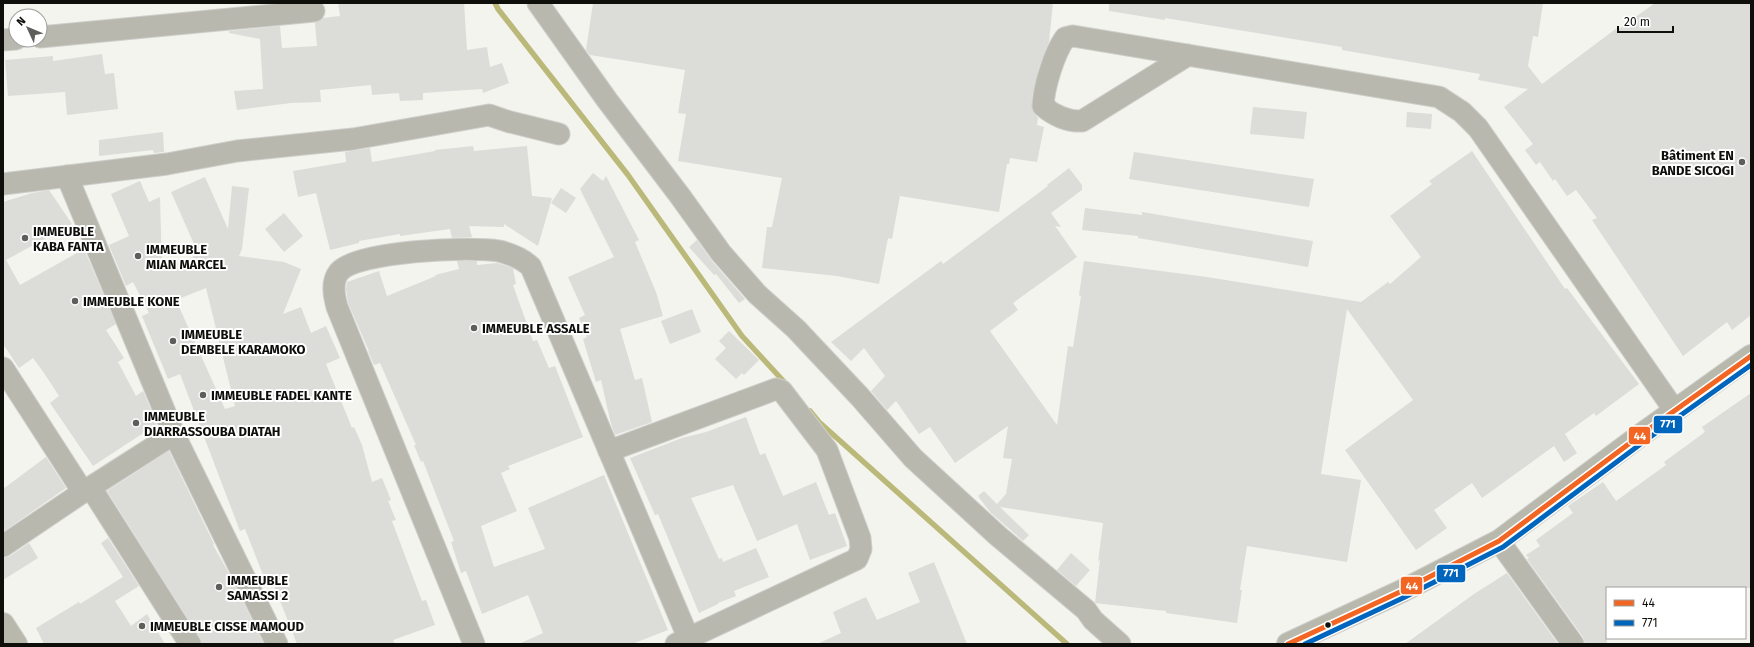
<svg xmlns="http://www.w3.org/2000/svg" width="1754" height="647" font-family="'Fira Sans',sans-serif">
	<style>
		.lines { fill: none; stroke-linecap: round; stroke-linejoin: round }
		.stream { stroke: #bbb979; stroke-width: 5.5 }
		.building { fill: #dcdcd8; fill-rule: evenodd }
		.street-casing { stroke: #cececb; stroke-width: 23 }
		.secondary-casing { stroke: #cececb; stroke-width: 24 }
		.street { stroke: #b8b8ae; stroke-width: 21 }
		.secondary { stroke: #b8b8ac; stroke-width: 22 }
		.bus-1-casing { stroke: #fff; stroke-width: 8 }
		.bus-2-casing { stroke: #fff; stroke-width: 8 }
		.bus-1 { stroke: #f26522; stroke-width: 5 }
		.bus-2 { stroke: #0065bd; stroke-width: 5 }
		.poi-dot { fill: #5e5e5b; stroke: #fff; stroke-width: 1.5 }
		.bus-dot { fill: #0e0e0b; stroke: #fff; stroke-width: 1.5 }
		.labels { text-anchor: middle; stroke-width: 4; stroke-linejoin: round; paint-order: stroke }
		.poi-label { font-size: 13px; font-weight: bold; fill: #0e0e0b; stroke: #fff; text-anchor: start }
		.line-badge { stroke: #fff; stroke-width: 1.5 }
		.badge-label { font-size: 11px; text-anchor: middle; font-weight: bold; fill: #fff }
	</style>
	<rect width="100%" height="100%" fill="#f4f4ef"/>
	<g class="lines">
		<g class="stream">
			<path d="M495,3L498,9L628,175L742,336L787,385"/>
			<path d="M810,411L819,422L1067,644"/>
		</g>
	</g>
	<g class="building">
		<path d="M338,3H464L467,50L487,47L490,67L502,63L509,83L483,93L482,89L423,93V100L400,101L399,93L372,95L371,85L320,90L321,102L291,103L237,110L234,91L263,89L260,39L229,33V31L280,26L282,48L317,46L315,23L323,18L340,16Z"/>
		<path d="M593,3H1053L1049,42L1039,67L1032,97V110L1038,118L1037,125L1044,127L1037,162L1010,158L1009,164H1007L999,212L900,196L892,239L888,238L879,284L837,276L762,268L767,227H772L782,178L678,161L686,114L678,113L685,70L590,55L586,50Z"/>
		<path d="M1109,3H1543L1538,37L1533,36L1528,66L1542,84L1617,28L1616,31L1655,3H1751V315L1732,330L1727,322L1683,356L1592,220L1597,218L1576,190L1567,196L1555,179L1553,181L1540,162L1536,165L1525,150L1533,144L1504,107L1528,89L1478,80L1480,74L1342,50V47L1165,18V20L1109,11Z"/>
		<path d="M102,54L105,74L114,73L118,109L67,115L65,92L8,96L5,60L53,56V61Z"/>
		<path d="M1253,107L1307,112L1304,139L1250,134Z"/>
		<path d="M1407,112L1432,114L1431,129L1406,127Z"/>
		<path d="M163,132L164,152L154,153L153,150L99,156V140Z"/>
		<path d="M473,146L474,151L527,146L532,196L552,198L538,246L504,224V227L469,226L472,237L452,238L450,229L400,236V234L359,241V243L330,250L316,193L298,197L293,171L346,162L345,152L370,148L372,162L435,151V150Z"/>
		<path d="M1472,151L1565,289L1567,288L1639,384L1596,416L1594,413L1565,434L1577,453L1564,462L1554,446L1482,498L1472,483L1434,510L1447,528L1416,550L1345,450L1413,400L1347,309L1321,474L1361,480L1347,562L1247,546L1240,590H1242L1237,623L1166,613V611L1095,603L1100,559L1098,562L1103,523L1000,507L1029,535L1023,541L990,512L978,496L984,491L997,504L1006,494L1012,459L1003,458L1008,426L955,463L930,427L919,434L896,401L887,410L871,391L885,376L864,348L851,361L831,342L941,261L943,264L1048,186L1047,185L1069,168L1082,185V190L1051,213L1061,227L1055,226L1077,257L1013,303L1018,310L990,331L1057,425L1068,346L1073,347L1081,296L1079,295L1084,261L1207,277L1361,302L1388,282L1390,284L1421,257L1390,216L1432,184L1429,181Z"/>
		<path d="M1134,152L1314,179L1309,207L1129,179Z"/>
		<path d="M593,173L603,181L606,176L639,240L635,242L656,292L663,316L620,329L635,380L642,378L652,422L615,435L611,424L601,380L596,382L583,339L587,337L579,318L585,315L568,277L614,257L580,189Z"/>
		<path d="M205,177L228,229L232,186L249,188L242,249L239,256L284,262L301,269L283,314L301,307L311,333L326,326L340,358L326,364L352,428L354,427L362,445L372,482L382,478L391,500L388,501L396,520L392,521L422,601L426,600L435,625L393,640L395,644H297L273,583L270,584L266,574L263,575L245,529L240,531L180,374L168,379L142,316L149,313L133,282L126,286L109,245L129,236L111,194L140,181L149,202L160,197L162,269L193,257V255L198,253L171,192ZM206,288L235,406L225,409L176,300Z"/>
		<path d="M561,188L576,198L566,213L551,203Z"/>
		<path d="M49,190L72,224L6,260L20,285L84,249L116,324L106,330L124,358L118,362L136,396L143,391L157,424L93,466L50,403L59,396L44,373L33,358L19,368L3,344V202L32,193Z"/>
		<path d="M1085,208L1142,215V212L1313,241L1308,267L1138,238V236L1082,230Z"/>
		<path d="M284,213L303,236L284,252L265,229Z"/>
		<path d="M697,240L712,261L745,299L739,303L716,274L714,275L689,247Z"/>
		<path d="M457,261H477V265L497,263L513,268L516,284L513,285L533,341L537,340L549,368L555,366L583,437L508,466L510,469L501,473L517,511L481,526L494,567L545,549L528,508L604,475L668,630L632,644H519L543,633L528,595L482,614L466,571L461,573L451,542L454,541L423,461L421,462L414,445H416L380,363L374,365L368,351H369L348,303L346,289L347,282L379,271L387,296L436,276L435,275L459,269Z"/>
		<path d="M692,309L701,332L670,344L661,321Z"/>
		<path d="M729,331L759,360L744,375L742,373L736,379L715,359L726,348L719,341Z"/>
		<path d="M1751,393V588H1607V644H1585L1583,637L1527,559L1529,558L1526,555L1540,546L1536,540L1573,513L1568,506L1603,482L1616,501L1666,465L1664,462L1705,432L1702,427Z"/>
		<path d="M746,417L760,455L765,453L783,496L816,482L829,515L835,513L847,546L810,560L797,524L757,541L733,485L691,498L719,559L722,558L723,562L756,548L769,577L734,591L736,596L718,603V604L699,613L658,514L655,515L630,458L682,438L706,432Z"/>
		<path d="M169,451L214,544L213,545L230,575L264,644H202L200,638L107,491Z"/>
		<path d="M46,457L66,488L3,532V489Z"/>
		<path d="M108,538L139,586L115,601L131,626L147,614L165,644H44L36,628L79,602L80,604L123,577L101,543Z"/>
		<path d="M29,543L38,558L3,580V558L10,556Z"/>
		<path d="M1071,553L1090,570L1076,586L1057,570Z"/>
		<path d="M934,562L967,644H817L841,633L833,612L866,597L877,620L920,602L908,573Z"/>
		<path d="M1507,573L1558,644H1405L1474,594Z"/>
	</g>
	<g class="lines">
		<g class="street-casing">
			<g id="street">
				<path d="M538,3L607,100L680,196L721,253L757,294L796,329L860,397L913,458L998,536L1086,610L1093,620L1120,644"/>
				<path d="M40,37L314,11"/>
				<path d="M3,40L16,39"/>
				<path d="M1188,55L1082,121C1068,122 1053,115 1043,106C1044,86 1054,54 1065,38L1073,36L1439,97L1462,112L1478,128L1675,411"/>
				<path d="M67,176L174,434"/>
				<path d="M3,184L167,164L237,151L353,139L489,115L510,122L559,134"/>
				<path d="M3,368L83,492"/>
				<path d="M609,451L776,389L782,391L827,450L860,538L861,549L857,559L676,644"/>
				<path d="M91,488L190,644"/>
				<path d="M1499,541L1573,644"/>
				<path d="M3,546L83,492L174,434L277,644"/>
				<path d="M474,644L337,307C334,296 331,282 339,272C356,251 471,246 499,251C511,254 522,258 531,267L691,644"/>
			</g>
		</g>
		<g class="secondary-casing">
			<g id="secondary">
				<path d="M3,624L16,644"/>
				<path d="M1288,644L1402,591L1499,541L1642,434L1751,356"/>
			</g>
		</g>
		<use href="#street" class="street"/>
		<use href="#secondary" class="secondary"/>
		<g class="bus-1-casing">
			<path id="bus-1" d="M1288,644L1402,591L1499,541L1642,434L1751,356"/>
		</g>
		<g class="bus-2-casing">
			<path id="bus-2" d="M1305,644L1405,597L1503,547L1646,440L1751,365"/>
		</g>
		<use href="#bus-1" class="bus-1"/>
		<use href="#bus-2" class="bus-2"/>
	</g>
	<g class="poi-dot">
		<circle cx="1742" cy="162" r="4"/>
		<circle cx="25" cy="238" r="4"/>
		<circle cx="138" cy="256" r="4"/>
		<circle cx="75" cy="301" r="4"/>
		<circle cx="474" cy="328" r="4"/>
		<circle cx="173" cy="341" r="4"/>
		<circle cx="203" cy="395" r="4"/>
		<circle cx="136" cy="423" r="4"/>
		<circle cx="219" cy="587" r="4"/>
		<circle cx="142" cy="626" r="4"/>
	</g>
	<circle class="bus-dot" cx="1328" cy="625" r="3.5"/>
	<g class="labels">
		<g class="poi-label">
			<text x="1734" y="160" text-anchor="end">Bâtiment EN<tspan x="1734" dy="15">BANDE SICOGI</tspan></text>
			<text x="33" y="236">IMMEUBLE<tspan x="33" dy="15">KABA FANTA</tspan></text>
			<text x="146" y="254">IMMEUBLE<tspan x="146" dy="15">MIAN MARCEL</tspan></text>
			<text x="83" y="306">IMMEUBLE KONE</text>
			<text x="482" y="333">IMMEUBLE ASSALE</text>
			<text x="181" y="339">IMMEUBLE<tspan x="181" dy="15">DEMBELE KARAMOKO</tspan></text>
			<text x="211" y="400">IMMEUBLE FADEL KANTE</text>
			<text x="144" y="421">IMMEUBLE<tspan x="144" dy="15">DIARRASSOUBA DIATAH</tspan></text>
			<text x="227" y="585">IMMEUBLE<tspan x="227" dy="15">SAMASSI 2</tspan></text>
			<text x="150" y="631">IMMEUBLE CISSE MAMOUD</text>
		</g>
	</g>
	<g class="line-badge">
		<rect x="1653" y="415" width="30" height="19" rx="4" fill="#0065bd"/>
		<rect x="1628" y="426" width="23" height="19" rx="4" fill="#f26522"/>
		<rect x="1436" y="564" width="30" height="19" rx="4" fill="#0065bd"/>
		<rect x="1400" y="576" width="23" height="19" rx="4" fill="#f26522"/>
	</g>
	<g class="badge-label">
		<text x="1668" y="428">771</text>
		<text x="1640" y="440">44</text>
		<text x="1451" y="577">771</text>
		<text x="1412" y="590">44</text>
	</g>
	<rect width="1754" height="647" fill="none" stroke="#0e0e0b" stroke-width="8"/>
	<rect x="1606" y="587" width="140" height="52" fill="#ffffff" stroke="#9f9f9d"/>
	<rect x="1614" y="600" width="20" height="6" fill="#f26522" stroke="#9f9f9d"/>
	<text x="1642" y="607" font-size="12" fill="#0e0e0b">44</text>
	<rect x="1614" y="620" width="20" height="6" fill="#0065bd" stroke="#9f9f9d"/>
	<text x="1642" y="627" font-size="12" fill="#0e0e0b">771</text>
	<g transform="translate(28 28) rotate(314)"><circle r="19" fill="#ffffff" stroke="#9f9f9d"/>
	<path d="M0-3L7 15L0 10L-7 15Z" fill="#5e5e5b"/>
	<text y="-6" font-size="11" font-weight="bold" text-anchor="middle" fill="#0e0e0b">N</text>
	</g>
	<path d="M1618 26v6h55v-6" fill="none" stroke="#0e0e0b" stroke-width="2"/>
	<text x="1624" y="26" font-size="12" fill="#0e0e0b" stroke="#ffffff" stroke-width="3" paint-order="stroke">20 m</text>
</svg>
